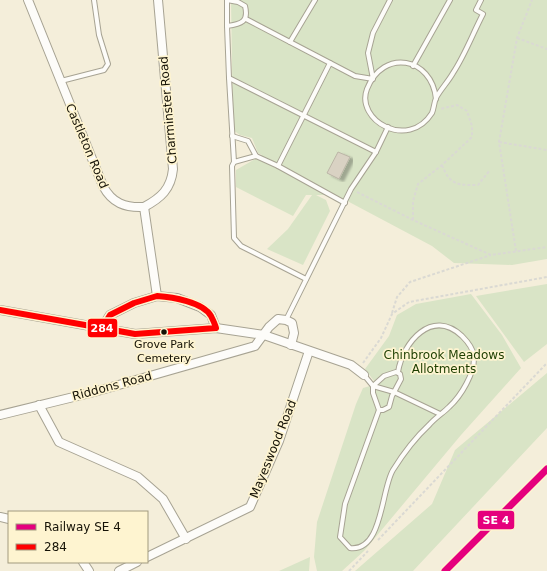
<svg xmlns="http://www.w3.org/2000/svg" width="547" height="571" font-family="'DejaVu Sans',sans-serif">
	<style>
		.green { fill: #d9e4c6 }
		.building { fill: #d9d2c3; stroke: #bbb5a6; filter: url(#shadow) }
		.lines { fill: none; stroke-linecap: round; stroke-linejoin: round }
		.lane-casing { stroke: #a7a393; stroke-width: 6 }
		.street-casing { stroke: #a7a393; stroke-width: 10 }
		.path { stroke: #dad9d3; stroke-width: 2; stroke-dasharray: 3 2; stroke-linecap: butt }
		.lane { stroke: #fdfcf9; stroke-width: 4 }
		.street { stroke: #fdfcf9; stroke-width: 8 }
		.bus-1-casing { stroke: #fef4d0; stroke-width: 9 }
		.bus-1 { stroke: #f00; stroke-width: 6 }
		.rail-1-casing { stroke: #fef4d0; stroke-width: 10 }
		.rail-1 { stroke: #e5007d; stroke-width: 7 }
		.bus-dot { fill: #151206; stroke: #fef4d0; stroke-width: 1.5 }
		.labels { text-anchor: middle; stroke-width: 3.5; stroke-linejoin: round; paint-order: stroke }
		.bus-label { font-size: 11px; fill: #151206; stroke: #fef4d0 }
		.street-label { font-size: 12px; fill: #151206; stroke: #fef4d0 }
		.park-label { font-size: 12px; fill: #1d3e00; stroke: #fef4d0 }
		.line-badge { stroke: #fef4d0; stroke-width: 1.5 }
		.badge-label { font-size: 11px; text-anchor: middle; font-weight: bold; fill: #fff }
	</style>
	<defs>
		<filter id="shadow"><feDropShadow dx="4.5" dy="2.5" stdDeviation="1" flood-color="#0004"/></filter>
	</defs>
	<rect width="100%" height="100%" fill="#f4eeda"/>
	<g class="green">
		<path d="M231,0H547V259L512,265L454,263L432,246L336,195H316L326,200L330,211L303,265L267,249L288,229L312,195H306L293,216L236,187V170L262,155L258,153L252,138L240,135L233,130Z"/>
		<path d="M547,284V344L524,362L476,296Z"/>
		<path d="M471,294L502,335L521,368L461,435L364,551L342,571H317L314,557L317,522L356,404L363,388L370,386L374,381L365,369L389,336L397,315L416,304Z"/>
		<path d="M547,373V428L413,571H355L432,504L455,450Z"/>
		<path d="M310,557L309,571H279Z"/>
	</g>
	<path class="building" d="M338,152L350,157L339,179L327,173Z"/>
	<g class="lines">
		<g class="lane-casing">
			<g id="lane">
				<path d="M227,0L238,2L245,6C249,22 241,24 227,26L229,78L376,152"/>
				<path d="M227,0V26"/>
				<path d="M246,19L355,76L373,79L368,53L373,33L390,0"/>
				<path d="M290,42L315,0"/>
				<path d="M413,66L450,0"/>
				<path d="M229,78L234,162L256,156L278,166L345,203"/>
				<path d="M61,81L104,70L108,64L99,35L94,0"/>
				<path d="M436,99C432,57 383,48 367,89C355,120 408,151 432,113C434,108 434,103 436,98C440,90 448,82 453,73C465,55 473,33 483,14L476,10L481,0"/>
				<path d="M232,136L248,141L256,156"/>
				<path d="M234,162L232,166L234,238L241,246L306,279"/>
				<path d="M278,166L330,63"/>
				<path d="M286,320L351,189L376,152L388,127"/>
				<path d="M396,372L400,374L401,379L392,396L389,407L383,410H379L373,393V386L384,376Z"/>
				<path d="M364,375L373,386L394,392L440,414"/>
				<path d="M379,410L345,504L340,537L350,548C383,552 381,489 393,470C403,454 415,438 429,425C435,418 443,413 449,407C461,396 475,373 474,356C473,348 468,342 462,336C432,308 403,342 398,372"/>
			</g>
		</g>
		<g class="street-casing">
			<g id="street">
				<path d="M28,0L103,186C112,203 125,208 144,207L157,296"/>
				<path d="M144,207C161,198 171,189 173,169L158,0"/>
				<path d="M0,310L135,334L216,328L264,335L351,365L364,375"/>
				<path d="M101,329L110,315L134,303L157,296L177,298L200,307L211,315L216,328"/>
				<path d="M39,405L59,442L138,477L163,499L186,539"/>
				<path d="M0,415L94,392L255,346L269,327L278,319L286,320L292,323L294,333L291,345"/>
				<path d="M0,517L9,519"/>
				<path d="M147,557L250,507L279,441L309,351"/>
				<path d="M83,562L89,571"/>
				<path d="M119,571L137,562"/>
			</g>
		</g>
		<g class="path">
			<path d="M517,38L547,49"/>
			<path d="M499,142L547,150"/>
			<path d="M442,165C450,186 459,185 478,185L490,170"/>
			<path d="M357,192L413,220L491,255L547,247"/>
			<path d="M413,220V201L418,184L442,165L472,137V126L467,111L457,105L440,109"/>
			<path d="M516,251L499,142L517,38L532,0"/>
			<path d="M392,313L397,297L410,282L491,255"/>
			<path d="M363,363L381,338L392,314L409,302L547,277"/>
			<path d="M378,540L547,363"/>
			<path d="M349,571L368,551"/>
		</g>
		<use href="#lane" class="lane"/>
		<use href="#street" class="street"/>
		<g class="bus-1-casing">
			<g id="bus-1">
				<path d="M157,296C172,297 203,302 211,316C213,320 215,324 216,328L135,334L102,328L110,315L134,303Z"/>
				<path d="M0,310L102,328"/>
			</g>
		</g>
		<use href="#bus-1" class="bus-1"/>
		<g class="rail-1-casing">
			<path id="rail-1" d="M445,571L547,469"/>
		</g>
		<use href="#rail-1" class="rail-1"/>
	</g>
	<circle class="bus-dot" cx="164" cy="332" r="3.5"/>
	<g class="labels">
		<g class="bus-label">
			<text x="164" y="348">Grove Park<tspan x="164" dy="14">Cemetery</tspan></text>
		</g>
		<g class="street-label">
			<text transform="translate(168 110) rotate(-95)" y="4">Charminster Road</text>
			<text transform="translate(87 146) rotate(67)" y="4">Castleton Road</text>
			<text transform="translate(112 386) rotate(-15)" y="4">Riddons Road</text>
			<text transform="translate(273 449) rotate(-68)" y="4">Mayeswood Road</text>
		</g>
		<g class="park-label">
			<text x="444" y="359">Chinbrook Meadows<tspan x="444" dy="14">Allotments</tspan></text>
		</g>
	</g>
	<g class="line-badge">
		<rect x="87" y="318" width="31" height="20" rx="4" fill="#f00"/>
		<rect x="477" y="510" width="38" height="20" rx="4" fill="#e5007d"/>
	</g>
	<g class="badge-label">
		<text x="102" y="332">284</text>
		<text x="496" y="524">SE 4</text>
	</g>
	<rect x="8" y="511" width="140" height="52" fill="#fef4d0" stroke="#a19a7f"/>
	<rect x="16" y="524" width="20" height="6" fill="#e5007d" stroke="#a19a7f"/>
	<text x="44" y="531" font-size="12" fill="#151206">Railway SE 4</text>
	<rect x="16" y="544" width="20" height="6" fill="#ff0000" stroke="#a19a7f"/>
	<text x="44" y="551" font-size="12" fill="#151206">284</text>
</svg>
